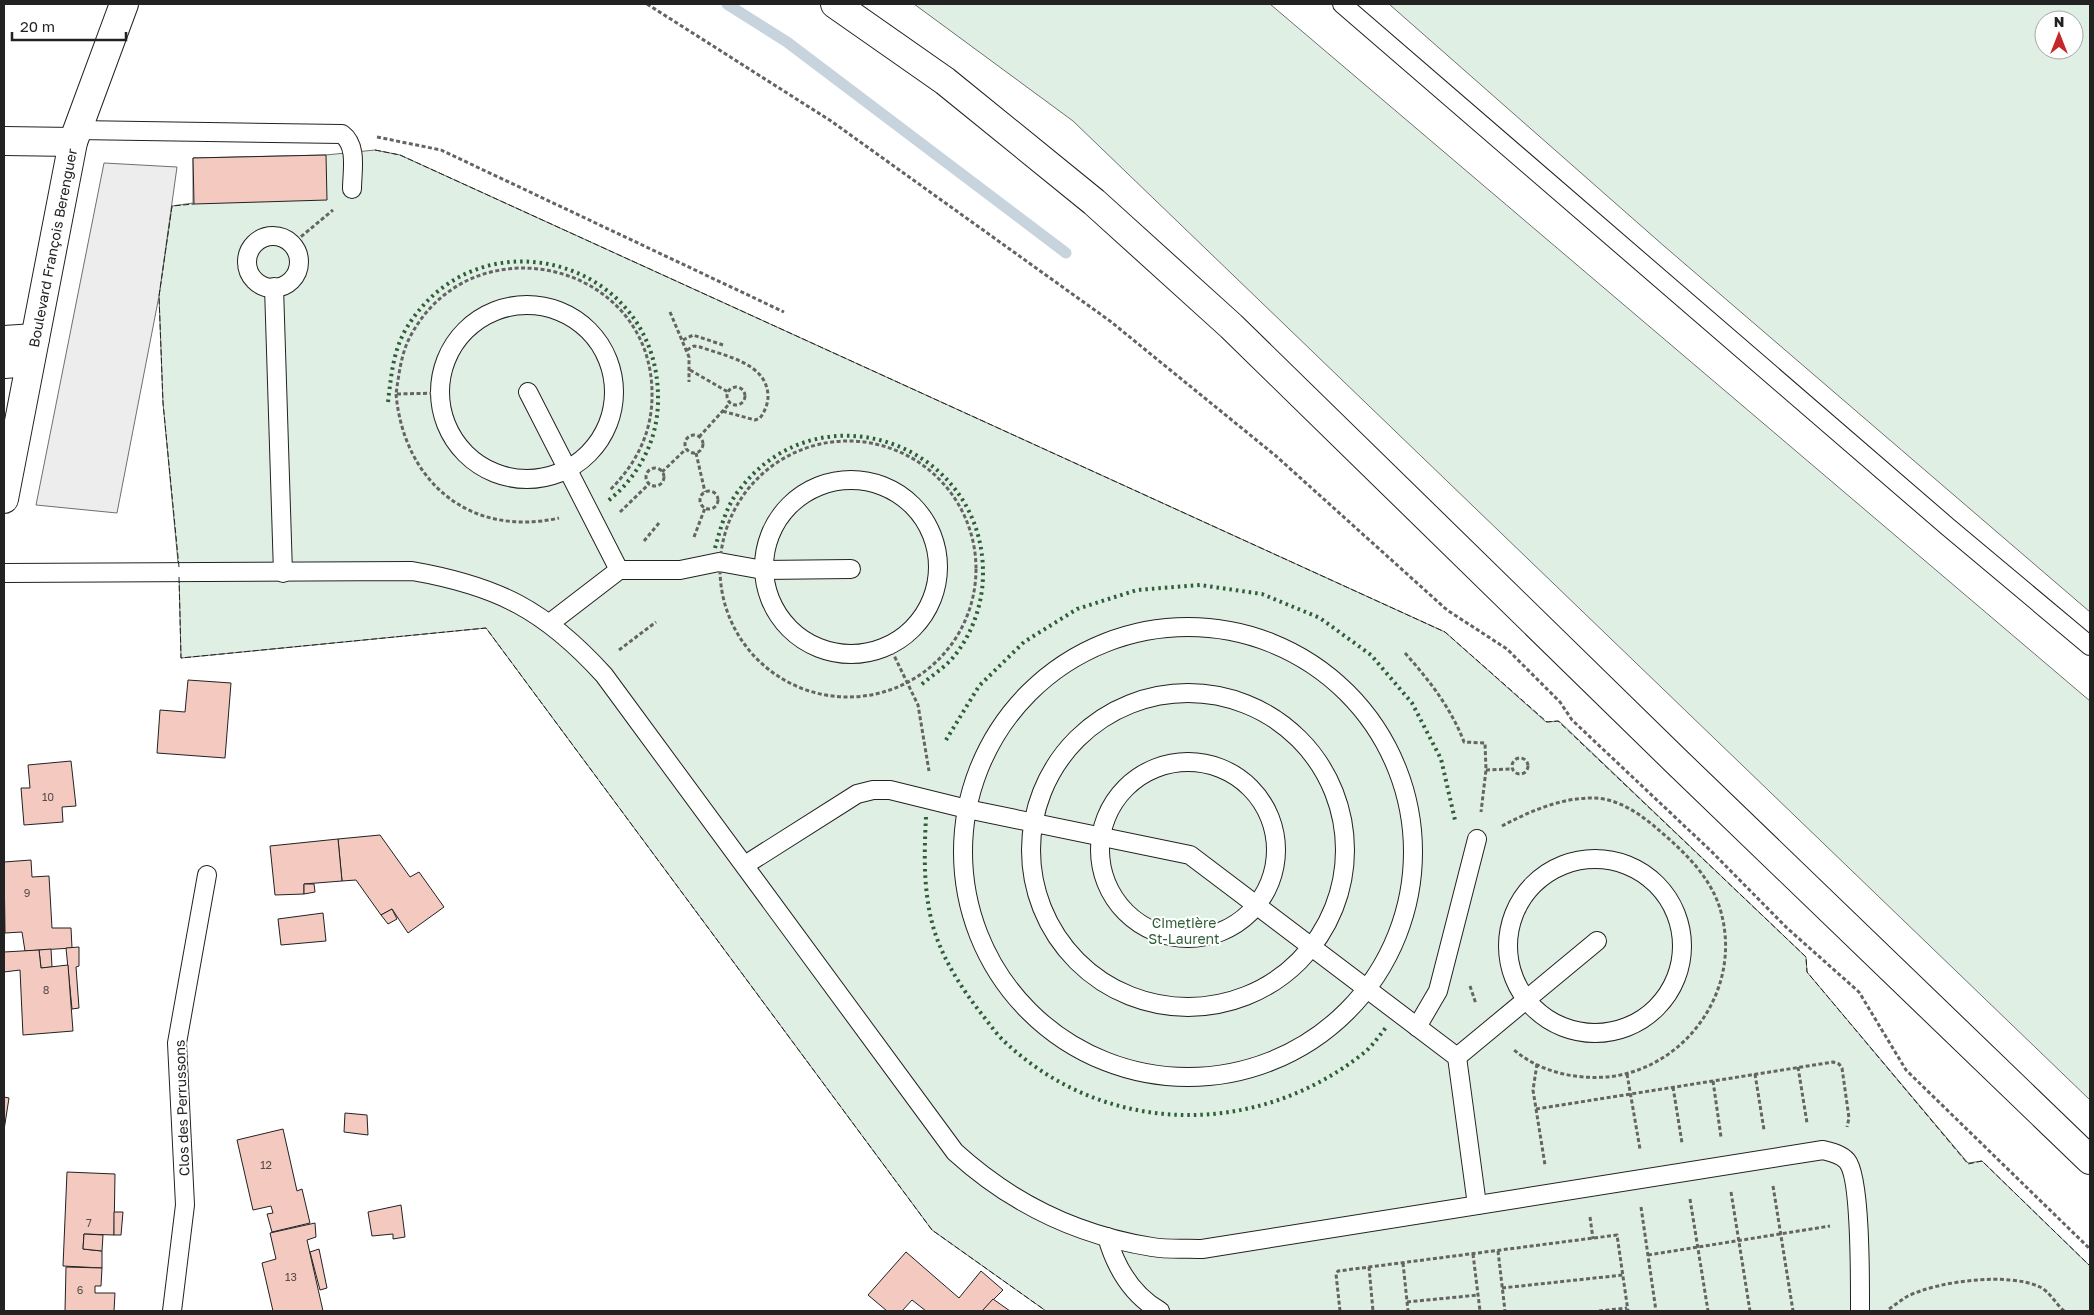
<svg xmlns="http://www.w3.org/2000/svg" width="2094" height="1315" font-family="'Golos Text',sans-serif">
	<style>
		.green { fill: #e0efe3; stroke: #6f6f6f; fill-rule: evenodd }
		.parking { fill: #ededed; stroke: #6f6f6f }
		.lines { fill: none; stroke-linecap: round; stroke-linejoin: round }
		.stream { stroke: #c7d3dd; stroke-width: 11 }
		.building { fill: #f3c9c0; stroke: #222 }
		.lane-casing { stroke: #222; stroke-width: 20 }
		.street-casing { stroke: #222; stroke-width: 30 }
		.secondary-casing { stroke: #222; stroke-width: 30 }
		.path { stroke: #646464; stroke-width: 3; stroke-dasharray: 4 2.5; stroke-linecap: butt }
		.lane { stroke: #fff; stroke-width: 18 }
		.street { stroke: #fff; stroke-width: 28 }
		.secondary { stroke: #fff; stroke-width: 28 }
		.hedge { stroke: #2f5e38; stroke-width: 4; stroke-dasharray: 2.5 4; stroke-linecap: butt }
		.fence { stroke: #222; stroke-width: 1; stroke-dasharray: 6 2.5; stroke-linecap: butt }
		.labels { text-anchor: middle; stroke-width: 4; stroke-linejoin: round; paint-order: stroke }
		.number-label { font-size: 11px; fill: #564c4a }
		.street-label { font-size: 14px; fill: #222; stroke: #fff }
		.park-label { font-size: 14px; fill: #2f5e38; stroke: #fff }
	</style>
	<rect width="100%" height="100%" fill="#fff"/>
	<g class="green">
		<path d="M914,4H1270L2090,701V1100L1073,121Z"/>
		<path d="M1389,4H2090V612L1664,246ZM2044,20H2074V50H2044Z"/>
		<path d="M375,150L400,155L1445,632L1546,722L1559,721L1806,957L1807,972L1968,1163L1982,1161L2090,1266V1311H1046L932,1230L486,628L181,658L179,573L163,403L159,296L172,206L193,203V158L326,155Z"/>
	</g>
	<path class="parking" d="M104,163L177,167L159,296L117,513L36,505Z"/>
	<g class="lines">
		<path class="stream" d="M727,4L787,42L1066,253"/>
	</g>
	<g class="building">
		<path d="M326,155L327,200L194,204L193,158Z"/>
		<path d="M188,680L231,683L225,758L157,753L160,710L185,712Z"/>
		<path d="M71,761L76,806L62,807L63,822L24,825L21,788H30L28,765Z"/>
		<path d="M380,835L410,877L419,872L444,907L408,933L392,909L381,915L356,880L342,881L338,839Z"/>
		<path d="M338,839L342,881L304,884V894L275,895L270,846Z"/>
		<path d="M31,860L32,877L49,876L52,928H71L72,948L25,951L22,932L5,933L4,862Z"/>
		<path d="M304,884H314L315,892L304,894Z"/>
		<path d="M392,909L397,919L388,924L381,915Z"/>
		<path d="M323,913L326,941L281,945L278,919Z"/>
		<path d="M79,947V966L76,967L79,1008L72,1009L66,948Z"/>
		<path d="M51,949L52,967L41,968L39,950Z"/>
		<path d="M39,950L41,968L68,965L73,1031L23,1035L20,970L4,972V952Z"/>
		<path d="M4,1097L9,1098L4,1130Z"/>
		<path d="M345,1113L367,1115L368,1135L344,1132Z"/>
		<path d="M283,1129L297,1191L302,1189L310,1223L272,1232L267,1214L273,1213L271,1206L253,1210L237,1140Z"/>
		<path d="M67,1172L115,1174L114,1235L84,1234L83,1249L102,1251V1268L63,1266Z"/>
		<path d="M401,1205L405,1237L393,1239V1234L372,1236L368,1212Z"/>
		<path d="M114,1212H123L121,1235H114Z"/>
		<path d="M315,1223L316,1237L307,1240L323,1311H273L262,1263L276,1259L270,1233Z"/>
		<path d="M84,1234L103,1235L102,1251L83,1249Z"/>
		<path d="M319,1249L327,1288L320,1290L310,1252Z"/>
		<path d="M906,1252L959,1298L981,1271L1003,1290L982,1311H926L912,1300L902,1311H887L868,1295Z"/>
		<path d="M66,1267L102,1268L101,1286H95V1293H115L114,1311H65Z"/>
		<path d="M993,1299L1010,1311H982Z"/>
	</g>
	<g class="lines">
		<g class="lane-casing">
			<g id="lane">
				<path d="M1342,4L1948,527L2090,646"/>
				<path d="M77,130L342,134C358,146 352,171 352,189"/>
				<circle cx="273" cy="262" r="26"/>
				<path d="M274,287L283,573"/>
				<circle cx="527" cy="392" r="87"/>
				<path d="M528,392L619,570"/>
				<circle cx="851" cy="567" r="87"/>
				<path d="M4,573L412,571C498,586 545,610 604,675L955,1152C1011,1203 1077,1235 1152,1247C1169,1250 1186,1248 1202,1249L1823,1150C1831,1152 1841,1154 1847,1161C1861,1177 1860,1286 1860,1311"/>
				<path d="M550,623L619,570H680L719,562L763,570L851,569"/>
				<circle cx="1188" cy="852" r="225"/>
				<circle cx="1188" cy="850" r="157"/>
				<circle cx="1188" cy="850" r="88"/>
				<circle cx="1595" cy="946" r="87"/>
				<path d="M745,865L857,794L873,790H890L967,809L1190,855L1457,1057L1477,1205"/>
				<path d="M1417,1027L1438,991L1477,839"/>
				<path d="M1457,1057L1597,941"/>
				<path d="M1107,1237C1116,1268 1132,1295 1160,1311"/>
				<path d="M172,1311L185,1205L177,1043L207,875"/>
			</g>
		</g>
		<g class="street-casing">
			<g id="street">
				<path d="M4,141L73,142"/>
				<path d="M4,340L35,338"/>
				<path d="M4,364L30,362"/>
				<path d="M4,499L73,142L124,4"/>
			</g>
		</g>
		<g class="secondary-casing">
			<path id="secondary" d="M835,4L945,81L1094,202L1231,326L1675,760L2090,1160"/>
		</g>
		<g class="path">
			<path d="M647,4L831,121L1110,321L1276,456L1447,610L1507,649L1560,702L1572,720L1711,851L1787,928L1859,992L1906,1070L2090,1249"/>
			<path d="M377,137L441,150L784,312"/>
			<path d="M291,245L333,210"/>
			<path d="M670,312L689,357V382"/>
			<path d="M683,340L693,335L723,345"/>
			<path d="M687,350L694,346L700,347C725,356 768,363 768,397C768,404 764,413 760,418L755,420L722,411"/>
			<path d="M690,370L728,392"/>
			<circle cx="736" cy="396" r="9"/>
			<path d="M440,393L396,394C399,374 401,353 411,335C474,219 654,263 652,396C652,433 636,464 610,490"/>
			<path d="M396,394C404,482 470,538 559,518"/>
			<circle cx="694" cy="444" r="9"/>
			<path d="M699,437L730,403"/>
			<circle cx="848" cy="569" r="128"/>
			<path d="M696,453L705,492"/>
			<circle cx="655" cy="477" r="9"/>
			<path d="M662,472L686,449"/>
			<circle cx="709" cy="500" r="9"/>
			<path d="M620,512L649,484"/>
			<path d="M694,537L705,508"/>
			<path d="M644,541L659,523"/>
			<path d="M889,645L918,705L929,771"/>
			<path d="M619,650L656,622"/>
			<path d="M1405,653C1429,680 1451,708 1464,742L1485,743L1486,770L1481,812"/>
			<circle cx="1520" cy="766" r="8"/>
			<path d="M1486,770L1512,769"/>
			<path d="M1502,826C1530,811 1563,797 1595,798C1620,799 1643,816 1661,832C1688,855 1714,881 1722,916C1740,990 1688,1064 1615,1076C1580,1081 1540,1073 1513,1049"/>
			<path d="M1470,986L1476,1004"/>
			<path d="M1537,1064L1533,1090L1545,1165"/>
			<path d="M1798,1067L1807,1123"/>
			<path d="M1627,1074L1640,1149"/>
			<path d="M1755,1074L1764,1130"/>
			<path d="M1713,1081L1721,1137"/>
			<path d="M1673,1087L1682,1143"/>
			<path d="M1536,1109L1833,1062L1839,1064L1842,1068L1849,1118L1847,1127"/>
			<path d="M1773,1186L1793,1311"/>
			<path d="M1731,1192L1750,1311"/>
			<path d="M1690,1199L1708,1311"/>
			<path d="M1641,1207L1656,1311"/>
			<path d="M1590,1217L1593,1239"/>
			<path d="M1498,1251L1505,1311"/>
			<path d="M1473,1254L1480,1311"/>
			<path d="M1648,1255L1830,1226"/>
			<path d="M1403,1263L1408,1311"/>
			<path d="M1369,1267L1373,1311"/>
			<path d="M1502,1288L1623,1275"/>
			<path d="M1407,1302L1478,1295"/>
			<path d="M1889,1309C1895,1305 1901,1300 1908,1296C1939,1281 2008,1272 2040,1287C2049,1291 2056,1304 2064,1311"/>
			<path d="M1340,1311L1336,1274L1338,1271L1617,1235L1628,1311"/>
			<path d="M1599,1311L1627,1308"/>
		</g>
		<use href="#lane" class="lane"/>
		<use href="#street" class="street"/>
		<use href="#secondary" class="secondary"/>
		<g class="hedge">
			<path d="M388,402C391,377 393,351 406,329C477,209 660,259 658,400C658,440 639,476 608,501"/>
			<path d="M715,548C721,527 726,506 740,489C820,385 984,444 983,574C983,605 971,638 950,661C941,670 930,677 921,685"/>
			<path d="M946,740L979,686L1024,642L1077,609L1137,590L1200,585L1262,594L1320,618L1371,655L1412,703L1441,759L1455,820"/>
			<path d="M926,817C924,856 923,895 935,933C945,963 964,992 984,1017C991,1026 998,1036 1006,1043C1107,1137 1258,1138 1365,1052C1373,1045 1380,1035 1387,1026"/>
		</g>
		<g class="fence">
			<path d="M375,150L400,155L1445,632L1547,722L1558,721L1806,957L1807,972L1968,1164L1982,1161L2090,1266"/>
			<path d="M179,567L163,403L159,296L172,206L194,204"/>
			<path d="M179,577L181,658L486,628L932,1230L1046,1311"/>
		</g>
	</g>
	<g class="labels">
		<g class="number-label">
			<text x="48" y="801">10</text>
			<text x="27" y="897">9</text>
			<text x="46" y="994">8</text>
			<text x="266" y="1169">12</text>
			<text x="89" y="1227">7</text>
			<text x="291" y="1281">13</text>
			<text x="80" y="1294">6</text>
		</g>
		<g class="street-label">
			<text transform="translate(53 248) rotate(-79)" y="5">Boulevard François Berenguer</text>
			<text transform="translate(182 1108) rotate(-92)" y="5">Clos des Perrussons</text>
		</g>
		<g class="park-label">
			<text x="1184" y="928">Cimetière<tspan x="1184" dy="16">St-Laurent</tspan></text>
		</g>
	</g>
	<rect width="2094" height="1315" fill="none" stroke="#222222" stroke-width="10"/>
	<g transform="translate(2059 35)"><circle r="24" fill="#ffffff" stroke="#a7a7a7"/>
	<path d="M0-4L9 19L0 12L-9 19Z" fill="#c62828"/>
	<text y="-8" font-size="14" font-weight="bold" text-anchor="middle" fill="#222222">N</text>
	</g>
	<path d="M12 32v8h114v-8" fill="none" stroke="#222222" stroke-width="2.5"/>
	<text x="20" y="32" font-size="15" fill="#222222" stroke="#ffffff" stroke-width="4" paint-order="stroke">20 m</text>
</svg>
